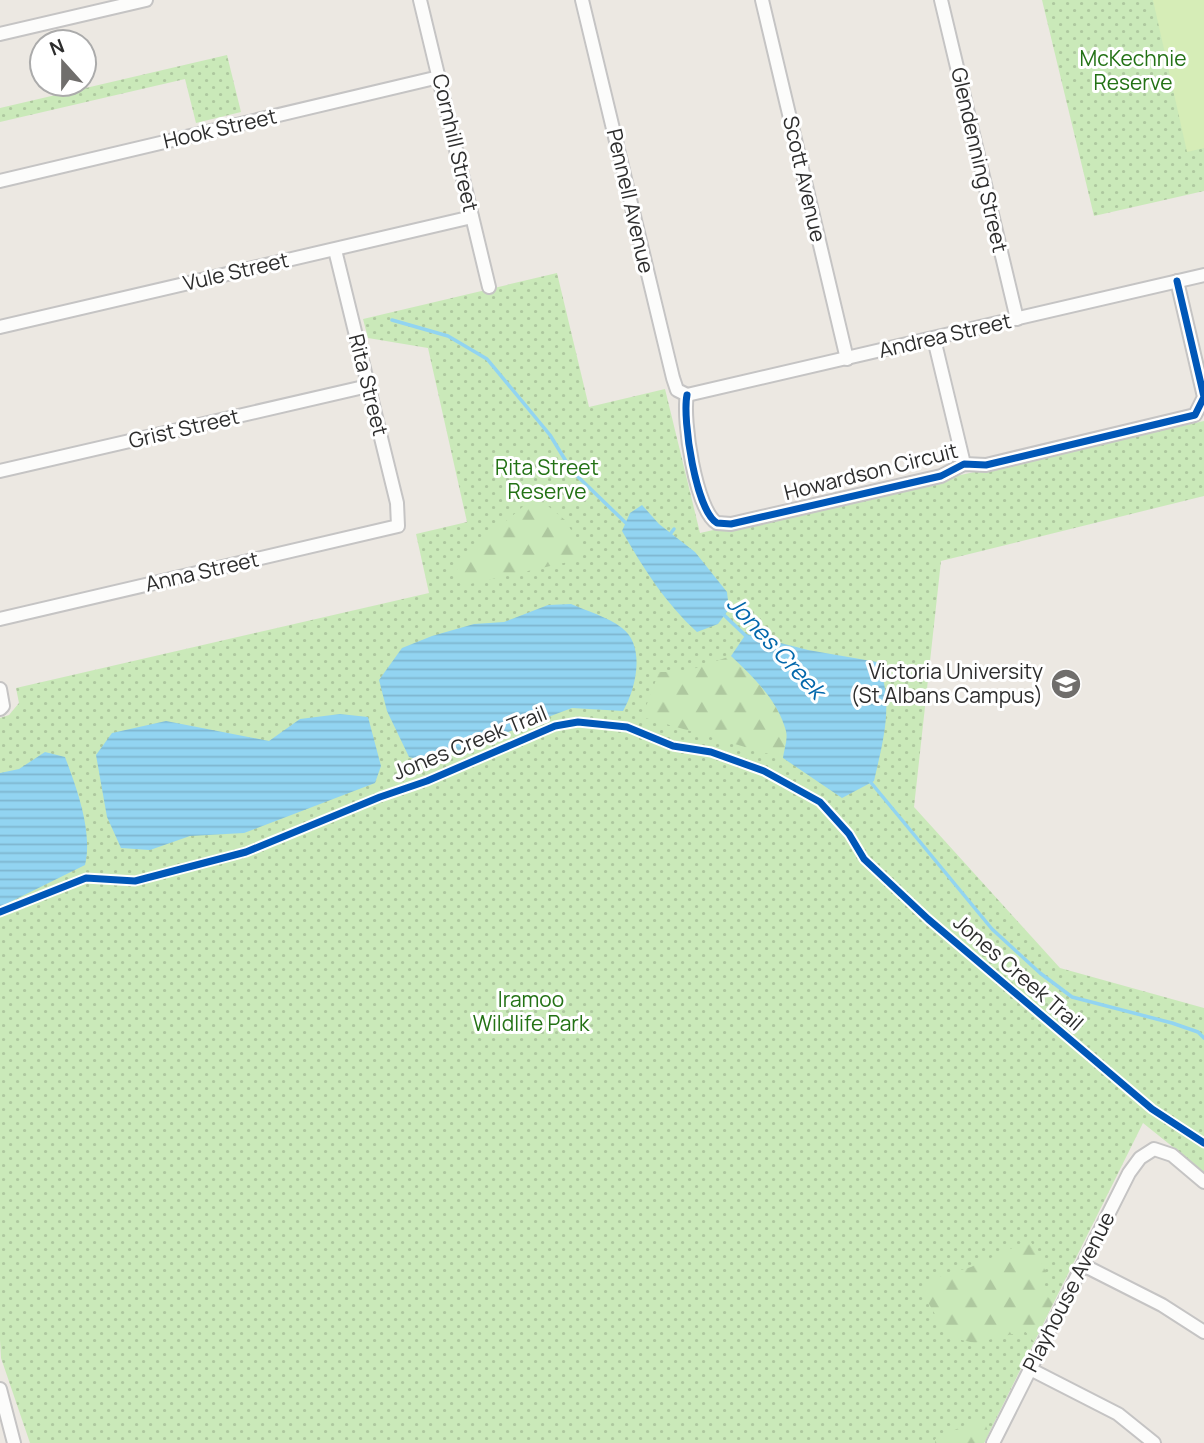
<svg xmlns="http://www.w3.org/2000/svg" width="1204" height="1443" font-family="Manrope,sans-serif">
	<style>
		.grass { fill: url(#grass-dots) }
		.forest { fill: url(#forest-firs) }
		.pitch { fill: #d6edb7 }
		.water { fill: url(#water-rules) }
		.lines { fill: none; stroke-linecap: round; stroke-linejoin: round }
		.stream { stroke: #92d4f1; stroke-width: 3.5 }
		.minor-casing { stroke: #c5c4c4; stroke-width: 16 }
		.minor { stroke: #fcfcfb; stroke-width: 12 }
		.cycleway-casing { stroke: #fff; stroke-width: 11 }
		.cycleway { stroke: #0057b8; stroke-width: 7 }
		.labels { text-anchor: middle; stroke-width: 6; stroke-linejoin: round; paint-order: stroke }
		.park-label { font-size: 21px; fill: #237215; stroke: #fff }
		.street-label { font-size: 21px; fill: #2d2d2d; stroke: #fff }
		.poi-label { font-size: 21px; fill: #2d2d2d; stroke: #fff; text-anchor: end }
		.water-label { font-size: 23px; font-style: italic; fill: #0368ac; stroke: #fff }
	</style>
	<defs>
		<pattern id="grass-dots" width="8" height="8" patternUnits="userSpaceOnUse" patternTransform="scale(1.75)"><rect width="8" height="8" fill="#cae9b9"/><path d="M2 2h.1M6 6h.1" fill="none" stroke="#aec89f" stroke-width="1.8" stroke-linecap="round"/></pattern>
		<pattern id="forest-firs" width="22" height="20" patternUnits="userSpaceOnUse" patternTransform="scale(1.75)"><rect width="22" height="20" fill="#cae9b9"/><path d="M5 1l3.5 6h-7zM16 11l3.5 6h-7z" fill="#aec89f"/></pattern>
		<pattern id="water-rules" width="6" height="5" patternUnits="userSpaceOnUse" patternTransform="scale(1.75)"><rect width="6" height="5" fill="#92d4f1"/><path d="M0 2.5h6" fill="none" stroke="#7eb6cf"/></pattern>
	</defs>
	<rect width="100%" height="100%" fill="#ece8e2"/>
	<g class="grass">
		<path d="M1042,0H1204V191L1094,216Z"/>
		<path d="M227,55L241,112L196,123L185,79L0,122V108Z"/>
		<path d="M557,273L589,407L665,389L700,533L1204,421V496L941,561L914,807L1060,968L1204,1008V1172L1143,1123L984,1443H30L1,1358L0,1340V718L9,715L19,703L16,688L429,593L416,534L467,522L428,348L368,338L363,319Z"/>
	</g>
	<g class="forest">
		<path d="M543,502L565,520L585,553L577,560L465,585L457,582L456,571L477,542L491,534L526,504Z"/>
		<path d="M731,656C753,677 778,700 786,731C788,739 784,750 783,758L642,717L659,672H684Z"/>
		<path d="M1030,1240L1047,1274L1042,1293L1054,1301L1034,1342L1025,1331L975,1343L948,1337L921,1290L925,1281L971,1267Z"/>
		<path d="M974,1421L984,1422L989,1433L984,1443H935V1439Z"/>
	</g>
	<path class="pitch" d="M1153,0H1204V148L1187,152Z"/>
	<g class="water">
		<path d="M642,505L659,524L695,552L727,592L729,609L718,624L697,632C666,604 643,568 622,531L630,513Z"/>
		<path d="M571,604C587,611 608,617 622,628C646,646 636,689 623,711L572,708L428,762L409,757L387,711L379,680L402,648L432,636L474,624L504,622L548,605Z"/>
		<path d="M746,634L808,650L877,662C895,701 883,741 874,781L842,798L783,758C784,750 788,739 786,731C778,700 753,677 731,656Z"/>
		<path d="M340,714L368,717L381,766L375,783L244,833L190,836L150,850L121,848L107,817L96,755L112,733L166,721L269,741L300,719Z"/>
		<path d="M45,752L65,757C77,789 93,832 85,865L0,907V773L19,769Z"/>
	</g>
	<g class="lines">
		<g class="stream">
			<path d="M392,320L448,336L487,359L550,435L572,471L628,525"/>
			<path d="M671,533L674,529"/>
			<path d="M723,614L748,638"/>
			<path d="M868,779L992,929L1040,973L1072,997L1172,1023L1198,1032L1204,1038"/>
		</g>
		<g class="minor-casing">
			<g id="minor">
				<path d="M420,0L489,287"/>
				<path d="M582,0L673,378L677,390L687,395"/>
				<path d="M762,0L847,359"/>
				<path d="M941,0L1017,319"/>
				<path d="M0,34L146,0"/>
				<path d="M0,181L439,77"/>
				<path d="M0,327L472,217"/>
				<path d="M934,339L964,464"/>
				<path d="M687,395C682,419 696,511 717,523L731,524L941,476L964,464L986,465L1195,415L1204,397L1177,281"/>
				<path d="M687,395L1204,275"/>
				<path d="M0,471L368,386"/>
				<path d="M0,619L398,526L397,503L335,250"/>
				<path d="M0,689L3,706L0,709"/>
				<path d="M1083,1265L1162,1305L1204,1332"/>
				<path d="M1030,1369L1118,1414L1154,1443"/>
				<path d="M0,1389L14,1443"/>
				<path d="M993,1443L1129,1173L1140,1158L1154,1149L1172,1155L1204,1182"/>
			</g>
		</g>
		<use href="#minor" class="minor"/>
		<g class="cycleway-casing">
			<g id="cycleway">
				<path d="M687,395C682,419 696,511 717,523L731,524L941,476L964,464L986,465L1195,415L1204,397L1177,281"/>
				<path d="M0,912L86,878L135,881L246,852L380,797L427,781L555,726L578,722L627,727L673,746L711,752L764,771L820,802L849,834L864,859L928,919L1152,1109L1204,1143"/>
			</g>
		</g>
		<use href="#cycleway" class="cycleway"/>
	</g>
	<defs>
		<g id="university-disc" transform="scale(1.575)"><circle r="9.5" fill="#706e6c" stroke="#fff"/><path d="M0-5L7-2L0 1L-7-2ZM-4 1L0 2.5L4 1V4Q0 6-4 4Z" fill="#fff"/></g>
	</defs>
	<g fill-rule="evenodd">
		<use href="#university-disc" x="1066" y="684"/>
	</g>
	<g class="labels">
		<g class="park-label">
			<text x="1133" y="66">McKechnie<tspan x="1133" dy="24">Reserve</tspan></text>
			<text x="547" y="475">Rita Street<tspan x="547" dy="24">Reserve</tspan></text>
			<text x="531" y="1007">Iramoo<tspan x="531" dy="24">Wildlife Park</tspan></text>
		</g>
		<g class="street-label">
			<text transform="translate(220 129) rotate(-13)" y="7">Hook Street</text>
			<text transform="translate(455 143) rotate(77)" y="7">Cornhill Street</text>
			<text transform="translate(979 160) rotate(77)" y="7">Glendenning Street</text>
			<text transform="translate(804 179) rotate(77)" y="7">Scott Avenue</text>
			<text transform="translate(630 201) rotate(77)" y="7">Pennell Avenue</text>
			<text transform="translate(236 272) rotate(-13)" y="7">Vule Street</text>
			<text transform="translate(945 336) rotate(-13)" y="7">Andrea Street</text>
			<text transform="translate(368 385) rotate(76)" y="7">Rita Street</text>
			<text transform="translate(184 429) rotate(-13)" y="7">Grist Street</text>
			<text transform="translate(871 472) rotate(-14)" y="7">Howardson Circuit</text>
			<text transform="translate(202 572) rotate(-13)" y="7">Anna Street</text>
			<text transform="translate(470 743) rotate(-22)" y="7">Jones Creek Trail</text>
			<text transform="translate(1018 973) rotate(41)" y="7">Jones Creek Trail</text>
			<text transform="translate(1069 1292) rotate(-63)" y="7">Playhouse Avenue</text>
		</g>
		<g class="poi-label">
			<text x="1043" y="679">Victoria University<tspan x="1043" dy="24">(St Albans Campus)</tspan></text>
		</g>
		<g class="water-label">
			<text transform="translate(776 647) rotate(47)" y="8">Jones Creek</text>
		</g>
	</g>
	<g transform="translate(63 63) rotate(339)"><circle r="33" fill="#ffffff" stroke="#ababab" stroke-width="2"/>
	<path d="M0-5L12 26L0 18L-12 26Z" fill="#706e6c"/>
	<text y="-10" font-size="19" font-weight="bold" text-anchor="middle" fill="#2d2d2d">N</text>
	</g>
</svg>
